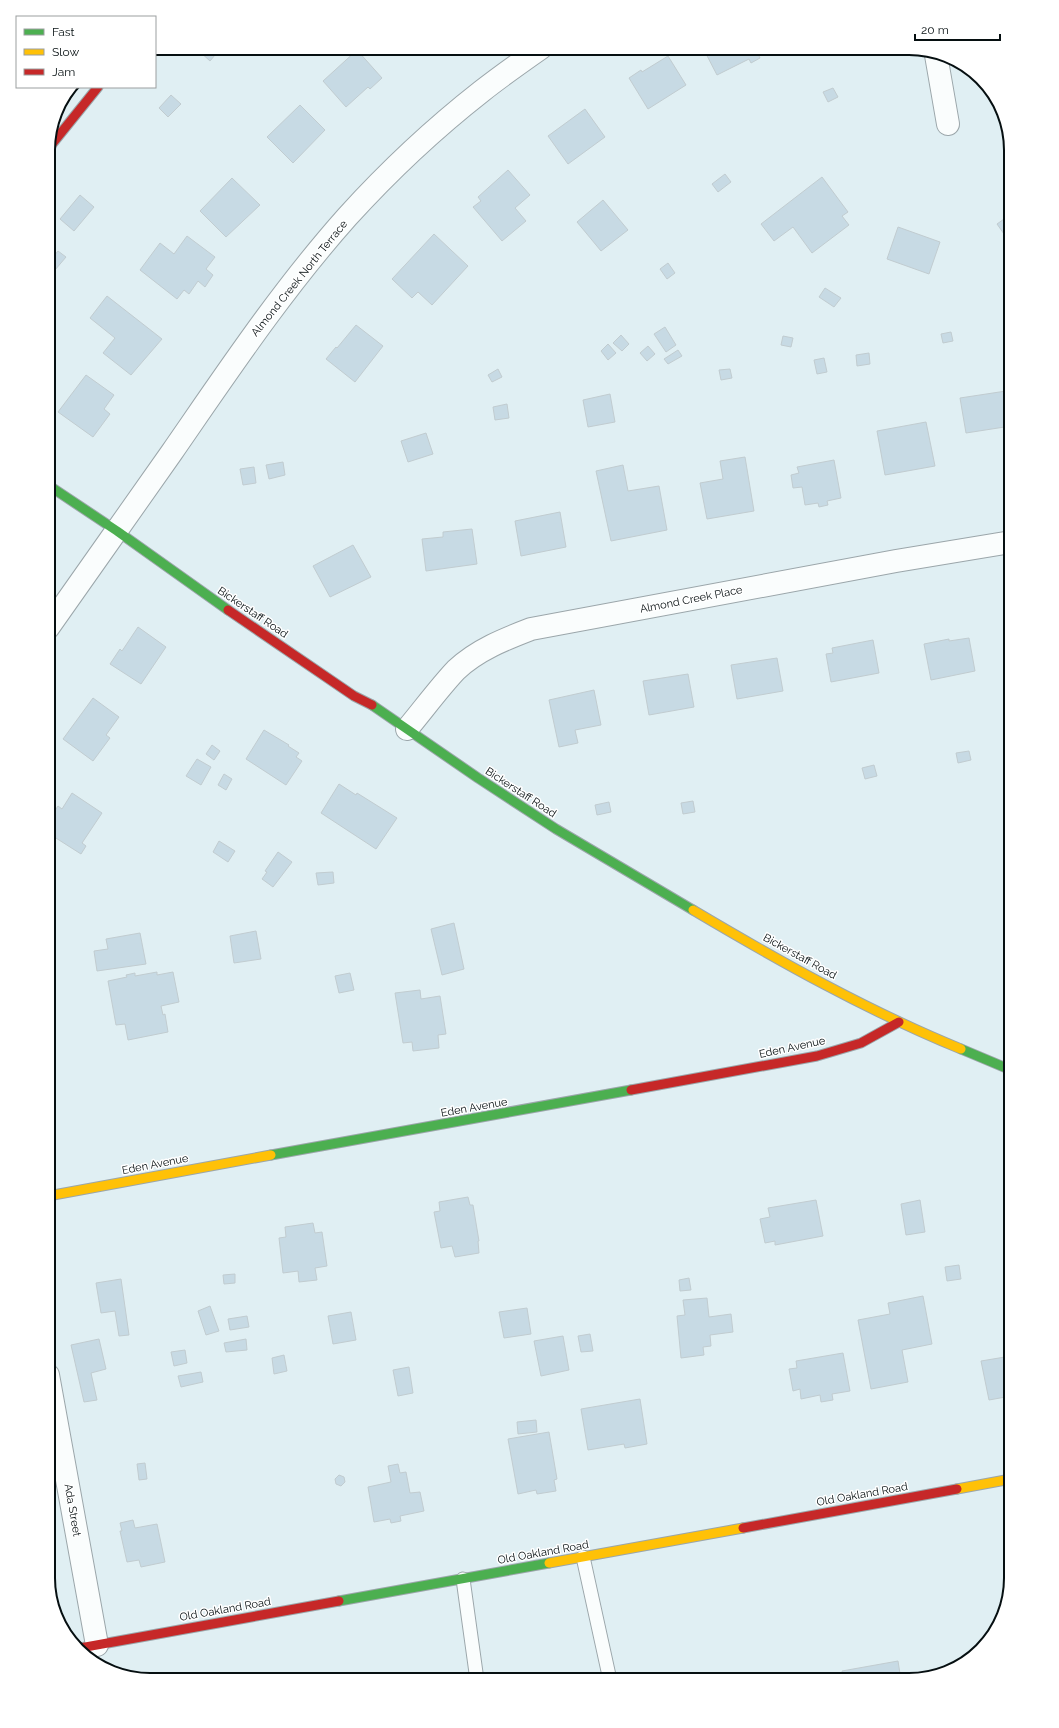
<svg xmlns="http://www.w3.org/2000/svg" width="1059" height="1728" font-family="Raleway,sans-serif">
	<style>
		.building { fill: #c7dae4; stroke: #c1ccd0 }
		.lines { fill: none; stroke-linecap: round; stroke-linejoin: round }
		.lane-casing { stroke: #9ba6aa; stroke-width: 15 }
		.street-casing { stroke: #9ba6aa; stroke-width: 24 }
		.fast-casing { stroke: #9ba6aa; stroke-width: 11 }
		.slow-casing { stroke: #9ba6aa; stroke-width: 11 }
		.jam-casing { stroke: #9ba6aa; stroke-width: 11 }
		.lane { stroke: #fafdfd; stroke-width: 13 }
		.street { stroke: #fafdfd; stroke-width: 22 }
		.fast { stroke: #4caf50; stroke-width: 9 }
		.slow { stroke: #ffc107; stroke-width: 9 }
		.jam { stroke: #c62828; stroke-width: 9 }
		.labels { text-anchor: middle; stroke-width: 3; stroke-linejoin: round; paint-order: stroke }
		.street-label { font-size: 11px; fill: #060f11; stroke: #fff }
		.rim { fill: none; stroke: #060f11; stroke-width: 2 }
	</style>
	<rect width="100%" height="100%" fill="#e0eff3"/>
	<g class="building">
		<path d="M202,48H219L220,49L210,61L199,51Z"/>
		<path d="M703,48H755L760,58L751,63L749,59L717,75Z"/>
		<path d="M357,50L382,78L370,89L368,87L346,107L323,81Z"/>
		<path d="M668,56L686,85L648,109L629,78L641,70L642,72Z"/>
		<path d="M833,88L838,97L828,102L823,92Z"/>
		<path d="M171,95L181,104L168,117L159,108Z"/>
		<path d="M300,105L325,130L293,163L267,137Z"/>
		<path d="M585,109L605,137L568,164L548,136Z"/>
		<path d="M508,170L530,195L515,208L526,221L502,241L473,207L481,201L478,197Z"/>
		<path d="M725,174L731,182L718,192L712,184Z"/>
		<path d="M822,177L848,212L842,216L849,225L812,253L793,227L774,241L761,224Z"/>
		<path d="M232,178L260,205L226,237L200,211Z"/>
		<path d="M80,195L94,207L74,231L60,219Z"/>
		<path d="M603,200L628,230L601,251L577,222Z"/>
		<path d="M1011,214V244L997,224Z"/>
		<path d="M898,227L940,242L929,274L887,259Z"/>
		<path d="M434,234L468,266L432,305L418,292L412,298L392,279Z"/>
		<path d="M187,236L215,257L206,269L213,275L205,287L198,281L189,294L184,290L177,299L140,270L160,243L174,254Z"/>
		<path d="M58,251L66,257L55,270L48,263Z"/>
		<path d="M668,263L675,273L667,279L660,269Z"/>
		<path d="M825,288L841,298L834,307L819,297Z"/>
		<path d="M107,296L162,339L131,375L103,353L115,338L90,318Z"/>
		<path d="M356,325L383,346L355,382L326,359L336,347L337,348Z"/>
		<path d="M665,327L676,345L666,352L654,334Z"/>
		<path d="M951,332L953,341L943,343L941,334Z"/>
		<path d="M621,335L629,344L622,351L613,343Z"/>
		<path d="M783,336L793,338L791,347L781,345Z"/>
		<path d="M608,344L616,353L608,360L601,351Z"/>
		<path d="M648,346L655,354L647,361L640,353Z"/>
		<path d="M678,350L682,356L668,364L664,359Z"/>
		<path d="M869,353L870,364L857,366L856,355Z"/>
		<path d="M824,358L827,372L817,374L814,360Z"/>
		<path d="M498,369L502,377L492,382L488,375Z"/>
		<path d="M730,369L732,378L721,380L719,370Z"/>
		<path d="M86,375L114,395L104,409L110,414L93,437L58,412Z"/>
		<path d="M1006,391L1011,426L966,433L960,398Z"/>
		<path d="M610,394L615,422L588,427L583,400Z"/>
		<path d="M507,404L509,418L495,420L493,407Z"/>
		<path d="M926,422L935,466L885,475L877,431Z"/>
		<path d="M426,433L433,454L408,462L401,441Z"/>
		<path d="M745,457L754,511L707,519L700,483L723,479L720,461Z"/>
		<path d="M834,460L841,498L827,501L828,505L819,507L818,503L805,505L802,487L793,488L791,475L799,473L797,467Z"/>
		<path d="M283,462L285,475L269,479L266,465Z"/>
		<path d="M623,465L628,491L659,486L667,530L611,541L596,471Z"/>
		<path d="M254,467L256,483L243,485L240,469Z"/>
		<path d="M560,512L566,547L521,556L515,521Z"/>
		<path d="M472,529L477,564L426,571L422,539L443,537V532Z"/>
		<path d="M353,545L371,577L330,597L313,566Z"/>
		<path d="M138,627L166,647L141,684L110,664L120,649L122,651Z"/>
		<path d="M969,638L975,671L931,680L924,644L949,639V641Z"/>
		<path d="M873,640L879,673L831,682L826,654L833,653L832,648Z"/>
		<path d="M777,658L783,691L737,699L731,665Z"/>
		<path d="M688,674L694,707L649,715L643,681Z"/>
		<path d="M594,690L601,725L575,730L578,743L559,747L549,700Z"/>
		<path d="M93,698L119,717L106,735L110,738L93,761L63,739Z"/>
		<path d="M264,730L289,745L288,746L299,753L296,757L302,761L286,785L246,759Z"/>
		<path d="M212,745L220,751L214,760L206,754Z"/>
		<path d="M969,751L971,760L958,763L956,753Z"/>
		<path d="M197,759L211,767L201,785L186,776Z"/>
		<path d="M874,765L877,776L865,779L862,768Z"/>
		<path d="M224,774L232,779L226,790L218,785Z"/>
		<path d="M339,784L356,795L357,793L397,818L376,849L321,813Z"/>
		<path d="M72,793L102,813L82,843L86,846L81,854L48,833V821L58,806L62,809Z"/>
		<path d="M693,801L695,812L683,814L681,803Z"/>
		<path d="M609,802L611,812L597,815L595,805Z"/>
		<path d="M219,841L235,851L228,862L213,852Z"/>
		<path d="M278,852L292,862L273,887L262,879L267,872L265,871Z"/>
		<path d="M333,872L334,883L318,885L316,873Z"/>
		<path d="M454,923L464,969L442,975L431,929Z"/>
		<path d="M256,931L261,959L234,963L230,936Z"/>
		<path d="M140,933L146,964L97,971L94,951L108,949L106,939Z"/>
		<path d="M157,972V975L173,972L179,1002L161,1006L163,1015L165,1014L168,1032L128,1040L125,1024L116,1025L108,981L127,977L126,975L135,973V976Z"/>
		<path d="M350,973L354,990L339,993L335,976Z"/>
		<path d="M420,990L421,999L440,996L446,1034L438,1035L439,1048L413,1051L412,1042L403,1043L395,993Z"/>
		<path d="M468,1197L470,1205H473L479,1241H478L479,1253L455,1257L452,1246L441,1248L434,1212L440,1211L439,1202Z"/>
		<path d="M816,1200L823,1236L775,1245V1241L765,1243L760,1219L770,1217L768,1208Z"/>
		<path d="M920,1200L925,1232L906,1235L901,1204Z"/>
		<path d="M313,1223L315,1233L322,1232L327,1266L315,1268L317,1280L299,1282L298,1271L283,1273L279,1238L286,1237L285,1227Z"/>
		<path d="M959,1265L961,1279L947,1281L945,1267Z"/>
		<path d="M235,1274V1283L224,1284L223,1275Z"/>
		<path d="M689,1278L691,1290L680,1291L679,1280Z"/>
		<path d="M121,1279L129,1335L119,1336L115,1311L101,1313L96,1283Z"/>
		<path d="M923,1296L932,1344L902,1350L908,1382L871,1389L858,1320L890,1314L888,1303Z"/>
		<path d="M707,1298L709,1317L731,1314L733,1332L710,1335L711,1346L703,1347L704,1355L681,1358L677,1316L685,1315L683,1300Z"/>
		<path d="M210,1306L219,1331L206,1335L198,1311Z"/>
		<path d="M527,1308L531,1334L504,1338L499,1312Z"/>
		<path d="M351,1312L356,1340L333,1344L328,1316Z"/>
		<path d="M247,1316L249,1327L230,1330L228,1319Z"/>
		<path d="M590,1334L593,1351L581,1352L578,1336Z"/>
		<path d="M563,1336L569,1370L541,1376L534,1341Z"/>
		<path d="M99,1339L106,1369L91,1373L97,1400L84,1402L71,1345Z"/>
		<path d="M246,1339L247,1350L226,1352L224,1343Z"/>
		<path d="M185,1350L187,1363L174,1366L171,1352Z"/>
		<path d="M843,1353L850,1391L832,1394L833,1400L821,1402L820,1395L801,1399L800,1389L793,1391L789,1369L797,1368L796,1361Z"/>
		<path d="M284,1355L287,1371L274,1374L272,1358Z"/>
		<path d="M1011,1356V1396L989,1400L981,1361Z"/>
		<path d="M409,1367L413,1393L398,1396L393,1370Z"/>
		<path d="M201,1372L203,1382L181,1387L178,1376Z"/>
		<path d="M640,1399L647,1444L625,1448L624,1444L588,1450L581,1409Z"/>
		<path d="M536,1420L537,1432L518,1434L517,1422Z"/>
		<path d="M549,1432L557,1479L554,1480L556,1491L537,1494L536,1490L518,1494L508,1439Z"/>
		<path d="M145,1463L147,1479L139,1480L137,1464Z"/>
		<path d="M398,1464L400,1473L406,1472L410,1493L420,1492L424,1511L400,1516L401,1521L391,1523L390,1519L374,1522L368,1487L391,1482L388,1466Z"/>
		<path d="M339,1475L344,1477L345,1482L341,1486L336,1484L335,1479Z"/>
		<path d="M133,1520L135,1528L157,1524L165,1562L141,1567L139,1560L127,1562L120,1531H122L120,1523Z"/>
		<path d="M898,1661L901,1680H844L842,1671Z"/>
	</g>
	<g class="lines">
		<g class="lane-casing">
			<g id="lane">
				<path d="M583,1557L610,1680"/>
				<path d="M463,1579L477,1680"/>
			</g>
		</g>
		<g class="street-casing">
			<g id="street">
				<path d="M936,55L948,124"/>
				<path d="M48,628C89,569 131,511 172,452C228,371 282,290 347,217C386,174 436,127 482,91C501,76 521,62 541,48"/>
				<path d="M407,729C423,710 439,688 456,670C477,650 505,639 531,629L896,561L1011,542"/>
				<path d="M48,1375L97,1645"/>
			</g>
		</g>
		<g class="fast-casing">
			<g id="fast">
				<path d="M48,485L117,531L228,610"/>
				<path d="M372,705L478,778L556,829L693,910"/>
				<path d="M961,1049L1011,1070"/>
				<path d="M271,1155L631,1090"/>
				<path d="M339,1601L549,1563"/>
			</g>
		</g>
		<g class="slow-casing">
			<g id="slow">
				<path d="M693,910C779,961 868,1011 961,1049"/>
				<path d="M48,1196L271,1155"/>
				<path d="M957,1489L1011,1479"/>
				<path d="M549,1563L743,1528"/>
			</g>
		</g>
		<g class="jam-casing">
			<g id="jam">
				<path d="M48,149L98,87"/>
				<path d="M228,610L354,696L372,705"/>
				<path d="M631,1090L817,1056L861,1043L899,1022"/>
				<path d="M743,1528L957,1489"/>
				<path d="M80,1648L339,1601"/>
			</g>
		</g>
		<use href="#lane" class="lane"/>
		<use href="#street" class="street"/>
		<use href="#fast" class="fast"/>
		<use href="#slow" class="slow"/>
		<use href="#jam" class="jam"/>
	</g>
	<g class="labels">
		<g class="street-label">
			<text transform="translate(299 278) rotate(-51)" y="4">Almond Creek North Terrace</text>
			<text transform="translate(691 599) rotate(-11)" y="4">Almond Creek Place</text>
			<text transform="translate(253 612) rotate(34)" y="4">Bickerstaff Road</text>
			<text transform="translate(521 792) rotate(33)" y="4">Bickerstaff Road</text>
			<text transform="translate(800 956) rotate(29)" y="4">Bickerstaff Road</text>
			<text transform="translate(792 1047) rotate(-12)" y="4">Eden Avenue</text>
			<text transform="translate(474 1107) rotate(-10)" y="4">Eden Avenue</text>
			<text transform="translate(155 1164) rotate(-11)" y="4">Eden Avenue</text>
			<text transform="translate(862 1494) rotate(-10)" y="4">Old Oakland Road</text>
			<text transform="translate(73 1510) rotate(80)" y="4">Ada Street</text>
			<text transform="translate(543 1552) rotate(-10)" y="4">Old Oakland Road</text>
			<text transform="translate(225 1609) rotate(-10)" y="4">Old Oakland Road</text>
		</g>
	</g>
	<path d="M0 0H1059V1728H0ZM150 55H909A95 95 0 0 1 1004 150V1578A95 95 0 0 1 909 1673H150A95 95 0 0 1 55 1578V150A95 95 0 0 1 150 55Z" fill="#fff" fill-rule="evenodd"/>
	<path class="rim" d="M150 55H909A95 95 0 0 1 1004 150V1578A95 95 0 0 1 909 1673H150A95 95 0 0 1 55 1578V150A95 95 0 0 1 150 55Z"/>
	<rect x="16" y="16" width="140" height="72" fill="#ffffff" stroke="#9b9fa0"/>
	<rect x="24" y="29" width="20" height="6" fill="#4caf50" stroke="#9b9fa0"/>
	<text x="52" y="36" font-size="12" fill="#060f11">Fast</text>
	<rect x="24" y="49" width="20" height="6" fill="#ffc107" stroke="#9b9fa0"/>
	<text x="52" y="56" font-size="12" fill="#060f11">Slow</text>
	<rect x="24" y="69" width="20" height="6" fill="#c62828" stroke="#9b9fa0"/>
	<text x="52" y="76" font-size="12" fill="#060f11">Jam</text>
	<path d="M915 34v6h85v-6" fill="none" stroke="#060f11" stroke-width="2"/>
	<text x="921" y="34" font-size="12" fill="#060f11" stroke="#ffffff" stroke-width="3" paint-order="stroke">20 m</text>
</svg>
